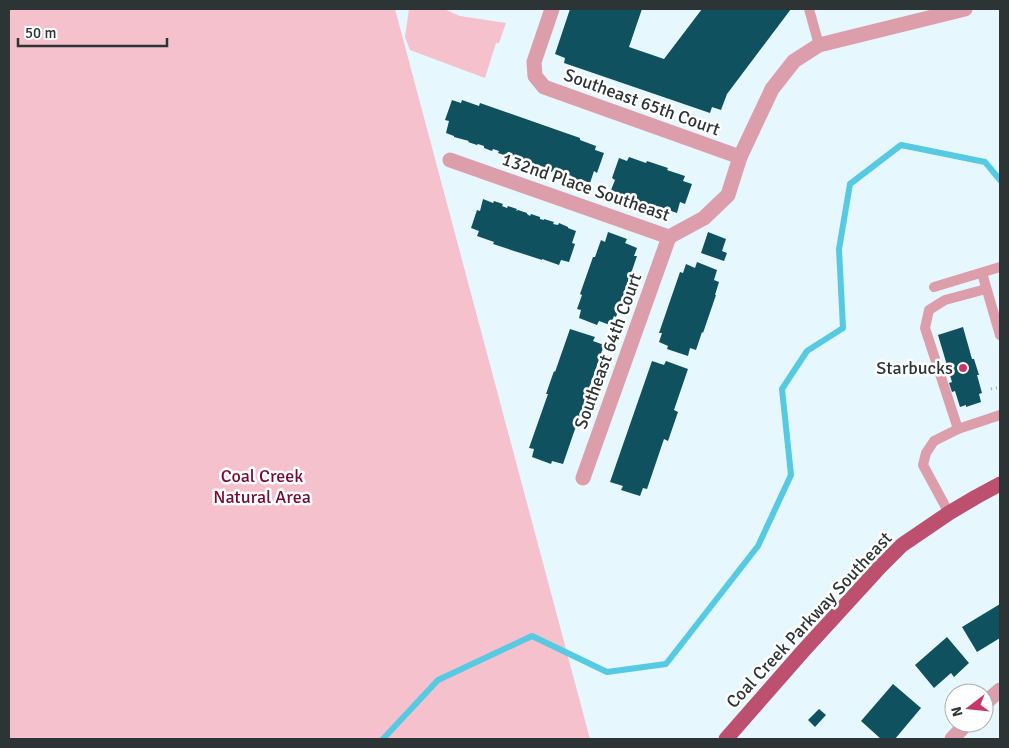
<svg xmlns="http://www.w3.org/2000/svg" width="1009" height="748" font-family="Signika,sans-serif">
	<style>
		.green { fill: #f5c1cc }
		.lines { fill: none; stroke-linecap: round; stroke-linejoin: round }
		.stream { stroke: #56c9e3; stroke-width: 6 }
		.building { fill: #0f515e }
		.path { stroke: #a0adb1; stroke-width: 3; stroke-dasharray: 1 4; stroke-linecap: butt }
		.lane { stroke: #dc9eab; stroke-width: 10 }
		.street { stroke: #dc9eab; stroke-width: 15 }
		.primary { stroke: #bd506e; stroke-width: 15 }
		.poi-dot { fill: #c63967; stroke: #fff; stroke-width: 2 }
		.labels { text-anchor: middle; stroke-width: 5; stroke-linejoin: round; paint-order: stroke }
		.street-label { font-size: 18px; fill: #2d3436; stroke: #fff }
		.poi-label { font-size: 18px; fill: #2d3436; stroke: #fff; text-anchor: end }
		.park-label { font-size: 18px; fill: #750a34; stroke: #fff }
	</style>
	<rect width="100%" height="100%" fill="#e6f8fd"/>
	<g class="green">
		<path d="M9,9H395L590,739H9Z"/>
		<path d="M409,9H444L460,16L506,23L499,43H496L485,78L410,50L405,37Z"/>
	</g>
	<g class="lines">
		<path class="stream" d="M383,739L438,680L532,636L607,672L666,664L758,546L791,475L782,389L807,351L843,328L839,249L850,184L901,145L985,162L1000,180"/>
	</g>
	<g class="building">
		<path d="M570,9H642L629,47L664,59L702,9H791L727,94L721,110L712,107L710,113L564,63L565,58L555,54Z"/>
		<path d="M452,100L461,103L462,100L479,106L480,103L580,138V140L596,146L595,150L604,153L597,173L594,171L590,183L580,179V181L571,179L572,176L565,174V176L556,173L557,171L553,170L552,172L543,168L544,167L538,165L537,166L529,164V162L523,159L522,161L514,158V157L508,154L507,156L498,153L499,151L493,149L492,151L484,148V146L478,144L477,145L468,142L469,141L454,137V136L446,133L449,121L445,120Z"/>
		<path d="M629,157L646,163L647,161L668,168L667,170L685,176L683,181L692,184L685,204L680,202L677,213L668,210V212L659,209L660,207L654,205L653,207L634,200L635,198L630,197L629,198L621,195V194L611,190L615,180L612,178L619,158L627,161Z"/>
		<path d="M483,199L493,203L494,201L503,204L502,206L507,208L508,206L517,209L516,211L518,210L527,213V214L530,216L531,214L540,217V219L544,220V219L554,222L553,224L558,225L559,223L568,227V228L576,231L572,243L575,244L569,262L561,260L559,265L542,259V260L493,244L494,242L477,236L479,231L471,228L477,210L480,211Z"/>
		<path d="M608,232L627,239L625,243L637,248L634,256H637L616,317L614,316L610,325L599,321L597,325L579,318L581,310L577,309L582,295L580,294L593,257H595L601,240L605,242Z"/>
		<path d="M708,232L726,239L722,251L727,253L724,261L701,253Z"/>
		<path d="M697,262L717,270L714,280L719,282L715,295H716L703,333L702,332L696,350L690,348L688,356L667,349L668,346L659,342L662,333H659L680,272L683,273L686,264L695,268Z"/>
		<path d="M963,327L972,359H974L979,375H977L982,393L979,394L981,402L966,407V405L960,407L955,391L952,392L949,383L952,382L938,335Z"/>
		<path d="M570,329L595,337L593,341L604,345L563,464L552,461L551,464L532,457L534,449L529,448L548,394H546L554,371L555,372Z"/>
		<path d="M652,361L664,365L666,361L688,369L674,410L678,412L668,441L664,439L647,489L643,488L640,496L621,490L623,486L610,482Z"/>
		<path d="M1000,604V638L977,652L962,627Z"/>
		<path d="M947,637L969,663L954,677L951,673L934,688L915,665Z"/>
		<path d="M893,684L921,708L895,739H881L861,721Z"/>
		<path d="M819,709L826,715L815,727L808,720Z"/>
	</g>
	<g class="lines">
		<path class="path" d="M991,389L1000,387"/>
		<g class="lane">
			<path d="M809,9L819,45"/>
			<path d="M982,273L1000,335"/>
			<path d="M934,287L1000,267"/>
			<path d="M958,429L925,328L929,310L945,300L986,289"/>
			<path d="M949,513L923,465L926,453L934,441L958,429L1000,415"/>
		</g>
		<g class="street">
			<path d="M552,9L534,62L535,76L544,87L740,157"/>
			<path d="M450,160L669,237L704,218L728,195L740,157L772,89L794,61L819,45L965,9"/>
			<path d="M583,478L669,237"/>
			<path d="M984,704L1000,690"/>
			<path d="M952,739L967,723"/>
		</g>
		<path class="primary" d="M726,739L804,650L880,567L902,545L949,513L976,497L1000,484"/>
	</g>
	<circle class="poi-dot" cx="963" cy="368" r="5"/>
	<g class="labels">
		<g class="street-label">
			<text transform="translate(642 102) rotate(20)" y="6">Southeast 65th Court</text>
			<text transform="translate(586 187) rotate(19)" y="6">132nd Place Southeast</text>
			<text transform="translate(608 351) rotate(-70)" y="6">Southeast 64th Court</text>
			<text transform="translate(809 620) rotate(-47)" y="6">Coal Creek Parkway Southeast</text>
		</g>
		<g class="poi-label">
			<text x="953" y="374">Starbucks</text>
		</g>
		<g class="park-label">
			<text x="262" y="482">Coal Creek<tspan x="262" dy="21">Natural Area</tspan></text>
		</g>
	</g>
	<rect width="1009" height="748" fill="none" stroke="#2d3436" stroke-width="20"/>
	<g transform="translate(969 708) rotate(254)"><circle r="24" fill="#ffffff" stroke="#abaeaf"/>
	<path d="M0-4L9 19L0 12L-9 19Z" fill="#c63967"/>
	<text y="-8" font-size="14" font-weight="bold" text-anchor="middle" fill="#2d3436">N</text>
	</g>
	<path d="M18 38v8h149v-8" fill="none" stroke="#2d3436" stroke-width="2.5"/>
	<text x="25" y="38" font-size="15" fill="#2d3436" stroke="#ffffff" stroke-width="4" paint-order="stroke">50 m</text>
</svg>
